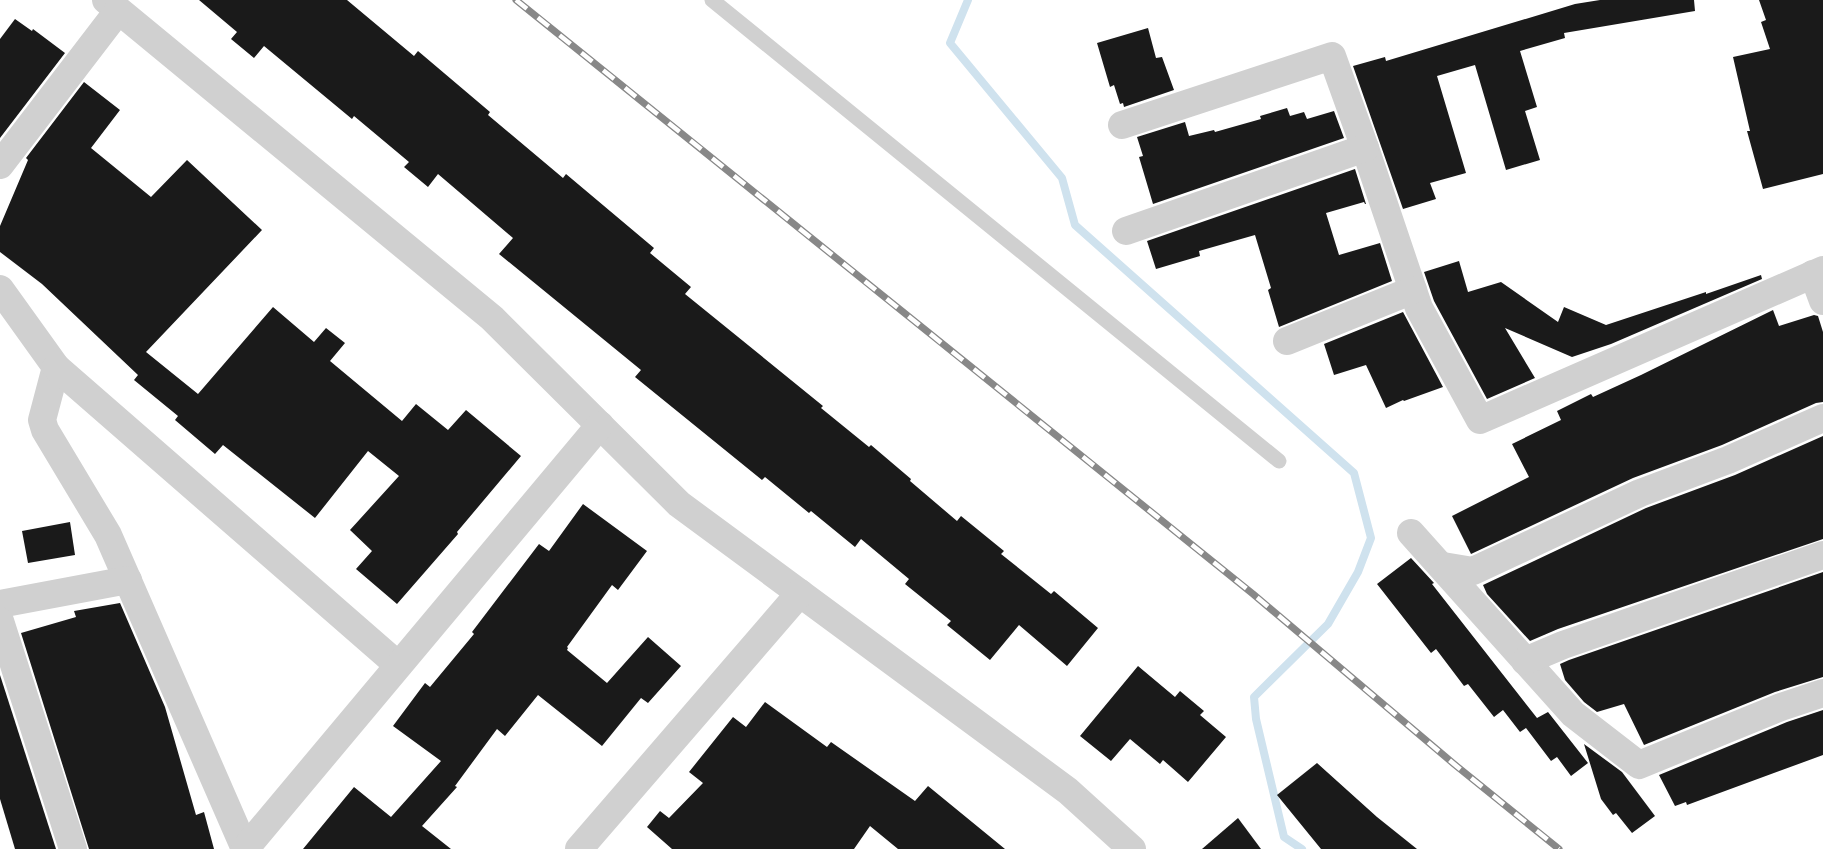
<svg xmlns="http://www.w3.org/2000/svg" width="1823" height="849" font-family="Overpass,sans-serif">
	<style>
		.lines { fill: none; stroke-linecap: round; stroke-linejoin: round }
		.stream { stroke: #cfe2ee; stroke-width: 8 }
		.building { fill: #1a1a1a }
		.lane { stroke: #d0d0d0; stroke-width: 15 }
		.street { stroke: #d0d0d0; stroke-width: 28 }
		.rail-casing { stroke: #888; stroke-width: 7 }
		.rail { stroke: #fff; stroke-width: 4.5; stroke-dasharray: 14; stroke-linecap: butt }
	</style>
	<rect width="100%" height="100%" fill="#fff"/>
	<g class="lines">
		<path class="stream" d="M968,0L950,43L1062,178L1075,225L1354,473L1371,538L1358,572L1328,624L1254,697L1256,719L1284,837L1302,849"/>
	</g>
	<g class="building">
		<path d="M199,0H347L414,56L418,51L490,112L488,115L563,178L566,174L654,248L650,253L691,287L685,294L823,406L821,408L869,447L871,445L911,479L910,481L957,521L961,516L1004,551L1001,554L1051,594L1054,591L1098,628L1067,666L1019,625L990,660L947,625L951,621L905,584L909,579L861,539L855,547L811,511L809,513L765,477L762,480L635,377L641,370L499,254L513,238L438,174L428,187L404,167L409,162L354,116L352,119L264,46L254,58L231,39L237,32Z"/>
		<path d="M1600,0H1694L1695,11L1564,33L1565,38L1520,51L1537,107L1525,111L1540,160L1506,170L1475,65L1437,76L1466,173L1430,183L1436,199L1403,209L1353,66L1385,57L1386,61L1575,4Z"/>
		<path d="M1759,0H1823V174L1763,189L1747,131H1750L1733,57L1770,49L1761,22L1766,20Z"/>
		<path d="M15,19L32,31L33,29L65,53L0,138V39Z"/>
		<path d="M1148,28L1156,58L1162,57L1174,90L1124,107L1123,103L1120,104L1114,85L1110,87L1097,43Z"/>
		<path d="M84,82L120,110L91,148L151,197L187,160L262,230L146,352L198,394L273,307L314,342L326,328L345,343L330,361L402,421L416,404L448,430L466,410L521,456L457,532L458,534L397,604L356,569L372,551L350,530L399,476L368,451L315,518L223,445L215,454L175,420L178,416L134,380L138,375L42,284L0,252V226L28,160L26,158Z"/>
		<path d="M1287,108L1290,116L1304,112L1307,119L1334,111L1344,138L1153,204L1139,157L1143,156L1137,137L1185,122L1189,136L1214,130L1215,132L1261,119L1260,116Z"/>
		<path d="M1355,169L1366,204H1365L1364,202L1326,213L1339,255L1380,243L1392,281L1279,327L1268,290L1271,288L1255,235L1199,251L1200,256L1156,269L1147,241Z"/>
		<path d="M1459,261L1468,292L1501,282L1558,322L1564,307L1606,325L1706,292V294L1761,275L1762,279L1611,344L1572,357L1505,328L1535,378L1487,399L1434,301L1424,272Z"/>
		<path d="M1773,310L1779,326L1814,315L1818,316L1823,332V402L1816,403L1722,445L1633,478L1471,554L1452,516L1529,477L1512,444L1561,420L1557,411L1591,394L1593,397L1641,375Z"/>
		<path d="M1403,312L1443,387L1404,401L1403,400L1386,408L1366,365L1334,375L1324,344Z"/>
		<path d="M1823,436V539L1558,629L1530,641L1487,594L1483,585L1646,508L1735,475Z"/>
		<path d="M583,504L647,551L618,590L612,585L567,647L568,648L567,650L607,683L648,637L681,666L648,703L641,698L602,746L538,695L505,736L497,729L455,786L457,787L422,826L451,849H303L354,787L391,817L441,761L393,726L425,683L430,687L474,634L472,632L539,544L549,551Z"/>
		<path d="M70,522L75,555L28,563L22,531Z"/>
		<path d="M1411,558L1434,583L1432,584L1537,718L1548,712L1588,763L1571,776L1557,757L1551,761L1526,728L1520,732L1503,710L1494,717L1468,684L1464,686L1436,649L1431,653L1377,584Z"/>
		<path d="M1823,572V677L1775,692L1644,745L1624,704L1597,712L1584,702L1565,680L1560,664L1569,660Z"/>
		<path d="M120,603L165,707L196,815L204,812L214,849H89L21,633L76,617L74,611Z"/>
		<path d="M1138,666L1175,697L1180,691L1204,711L1200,715L1226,737L1188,782L1163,760L1160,764L1130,739L1111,761L1080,736Z"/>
		<path d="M0,675L56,849H15L0,799Z"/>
		<path d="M765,702L827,747L831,742L915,801L928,786L1005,849H898L870,826L854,849H672L647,827L660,811L669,818L703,783L689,772L733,717L746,727Z"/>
		<path d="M1823,710V755L1687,805L1686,802L1675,806L1659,775L1787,722Z"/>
		<path d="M1584,744L1622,772L1655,816L1632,833L1616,813L1613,815L1601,799Z"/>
		<path d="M1317,763L1377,817L1417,849H1321L1277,795Z"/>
		<path d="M1238,818L1261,849H1202Z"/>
	</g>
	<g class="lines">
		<path class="lane" d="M712,0L1279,461"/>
		<g class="street">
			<path d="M106,0L492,318L679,504L1068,791L1132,849"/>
			<path d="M1122,125L1332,56L1365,148L1419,308L1480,420L1823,270"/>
			<path d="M0,165L118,11"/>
			<path d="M1126,231L1365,148"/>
			<path d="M1813,274L1823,301"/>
			<path d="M0,289L56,367L42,420L45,430L108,535L245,849"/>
			<path d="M1287,341L1413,290"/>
			<path d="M56,367L398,665"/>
			<path d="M1411,533L1573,714L1639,765L1781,707L1823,693"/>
			<path d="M1443,566L1473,571L1640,493L1728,460L1823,418"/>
			<path d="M0,604L128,580"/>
			<path d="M0,621L73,849"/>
			<path d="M1525,661L1563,645L1823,555"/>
			<path d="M245,849L600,425"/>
			<path d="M579,849L800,593"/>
		</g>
		<g class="rail-casing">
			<path id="rail" d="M516,0L1253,594L1454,764L1559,849"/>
		</g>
		<use href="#rail" class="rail"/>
	</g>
</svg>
